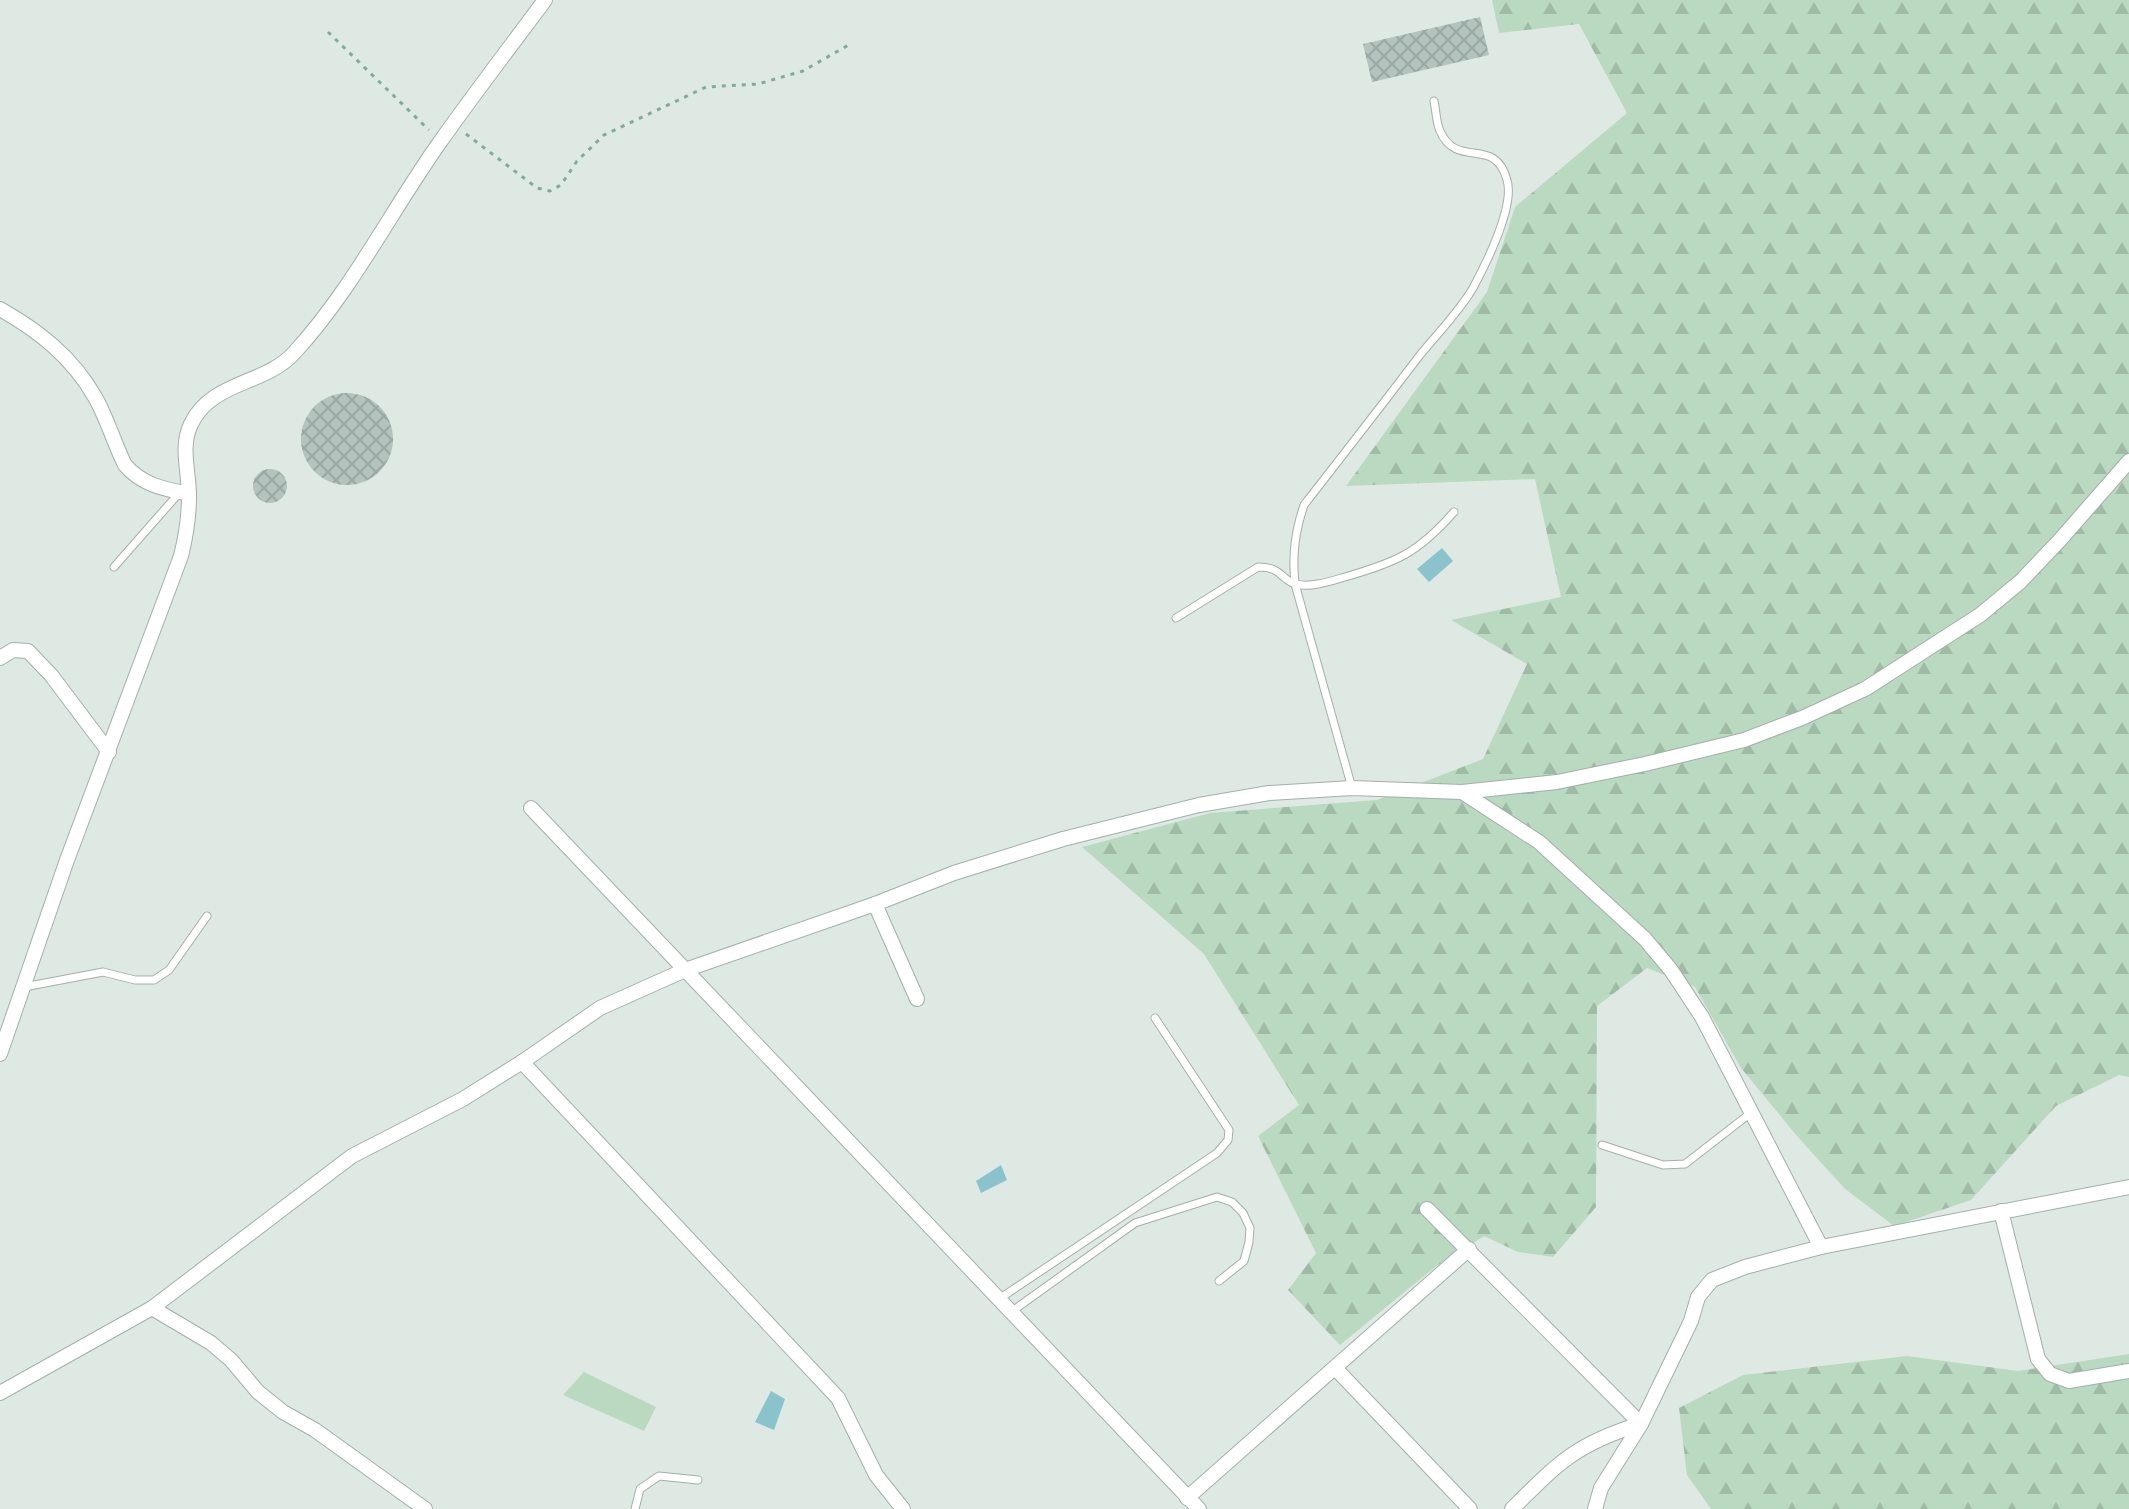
<svg xmlns="http://www.w3.org/2000/svg" width="2129" height="1509" font-family="'Fira Sans',sans-serif">
	<style>
		.forest { fill: url(#forest-firs) }
		.green { fill: #b9d9c0 }
		.water { fill: #8ac3cb }
		.building { fill: url(#building-cross-hatch) }
		.lines { fill: none; stroke-linecap: round; stroke-linejoin: round }
		.lane-casing { stroke: #a2b0aa; stroke-width: 9 }
		.street-casing { stroke: #a2b0aa; stroke-width: 16 }
		.path { stroke: #81aa9c; stroke-width: 3; stroke-dasharray: 4 6; stroke-linecap: butt }
		.lane { stroke: #fff; stroke-width: 7 }
		.street { stroke: #fff; stroke-width: 14 }
	</style>
	<defs>
		<pattern id="forest-firs" width="22" height="20" patternUnits="userSpaceOnUse" patternTransform="scale(2)"><rect width="22" height="20" fill="#b9d9c0"/><path d="M5 1l3.5 6h-7zM16 11l3.5 6h-7z" fill="#9fbba5"/></pattern>
		<pattern id="building-cross-hatch" width="8" height="8" patternUnits="userSpaceOnUse" patternTransform="scale(2)"><rect width="8" height="8" fill="#b4c3bd"/><path d="M0 0l8 8M0 8l8-8" fill="none" stroke="#9aa8a3"/></pattern>
	</defs>
	<rect width="100%" height="100%" fill="#dfe9e4"/>
	<g class="forest">
		<path d="M1492,0H2129V1077L2119,1075L2056,1106L1971,1200L1894,1226L1844,1188L1797,1136L1741,1068L1695,987L1647,968L1597,1006L1596,1207L1553,1257L1518,1252L1484,1236L1435,1267L1340,1345L1288,1290L1316,1253L1258,1136L1299,1105L1204,954L1082,847L1210,813L1377,800L1483,759L1527,664L1451,620L1561,597L1535,479L1346,486L1487,292L1515,207L1627,113L1579,24L1499,33Z"/>
		<path d="M2129,1354V1509H1711L1687,1475L1679,1408L1743,1375L1907,1356L2018,1371Z"/>
	</g>
	<path class="green" d="M584,1372L656,1407L644,1431L563,1395Z"/>
	<g class="water">
		<path d="M1442,548L1453,561L1429,582L1417,569Z"/>
		<path d="M1001,1165L1007,1180L981,1193L976,1181Z"/>
		<path d="M771,1391L785,1399L774,1430L755,1422Z"/>
	</g>
	<g class="building">
		<path d="M1480,17L1489,55L1372,82L1363,44Z"/>
		<circle cx="347" cy="439" r="46"/>
		<circle cx="270" cy="486" r="17"/>
	</g>
	<g class="lines">
		<g class="lane-casing">
			<g id="lane">
				<path d="M114,567L180,492"/>
				<path d="M1176,618L1258,567C1283,567 1280,580 1296,584C1311,588 1331,581 1345,577C1397,562 1418,553 1454,512"/>
				<path d="M1352,788L1295,584C1292,555 1295,532 1304,505C1343,455 1382,405 1420,355C1437,334 1459,312 1473,288C1486,264 1515,206 1507,180C1495,135 1457,170 1440,131C1436,122 1436,110 1434,101"/>
				<path d="M24,987L103,972L135,980H154L169,970L207,916"/>
				<path d="M1602,1145L1663,1165L1685,1164L1752,1112"/>
				<path d="M999,1299L1217,1153L1228,1140L1229,1130L1155,1018"/>
				<path d="M1011,1312L1135,1223L1217,1197L1232,1202L1243,1213L1250,1228L1249,1242L1244,1261L1219,1281"/>
				<path d="M635,1509L640,1489L659,1476L698,1480"/>
			</g>
		</g>
		<g class="street-casing">
			<g id="street">
				<path d="M0,309C39,331 72,357 95,397C107,418 114,443 125,465C142,485 164,489 189,494"/>
				<path d="M0,658L13,650L28,651L51,675L109,752"/>
				<path d="M1462,792L1539,842L1645,939L1671,970L1702,1017L1821,1247"/>
				<path d="M531,808L1199,1509"/>
				<path d="M875,904L917,999"/>
				<path d="M0,1054L67,860L181,556C186,536 189,516 189,496C189,471 180,447 191,424C211,381 265,385 294,353C352,290 391,211 440,142C474,94 510,47 545,0"/>
				<path d="M522,1062L838,1398L876,1475L903,1509"/>
				<path d="M1427,1209L1641,1424C1577,1443 1558,1463 1512,1509"/>
				<path d="M2001,1211L2038,1359L2050,1374L2069,1381L2129,1371"/>
				<path d="M152,1308L211,1343L231,1360L258,1392L283,1412L315,1430L425,1509"/>
				<path d="M1335,1368L1470,1509"/>
				<path d="M0,1393L152,1308L352,1156L463,1099L522,1062L600,1008L685,970L875,904L954,873L1063,839L1199,805L1269,793L1352,788L1462,792L1557,782L1645,764L1744,740L1802,718L1865,689L1980,615L2020,582L2060,540L2129,461"/>
				<path d="M1187,1498L1469,1249"/>
				<path d="M1595,1509L1601,1488L1641,1424L1691,1321L1698,1297L1712,1280L1745,1267L1821,1247L2129,1187"/>
			</g>
		</g>
		<g class="path">
			<path d="M328,32L429,130"/>
			<path d="M466,134L537,188L550,191L561,185L577,161L604,135L706,87L758,84L803,71L852,43"/>
		</g>
		<use href="#lane" class="lane"/>
		<use href="#street" class="street"/>
	</g>
</svg>
